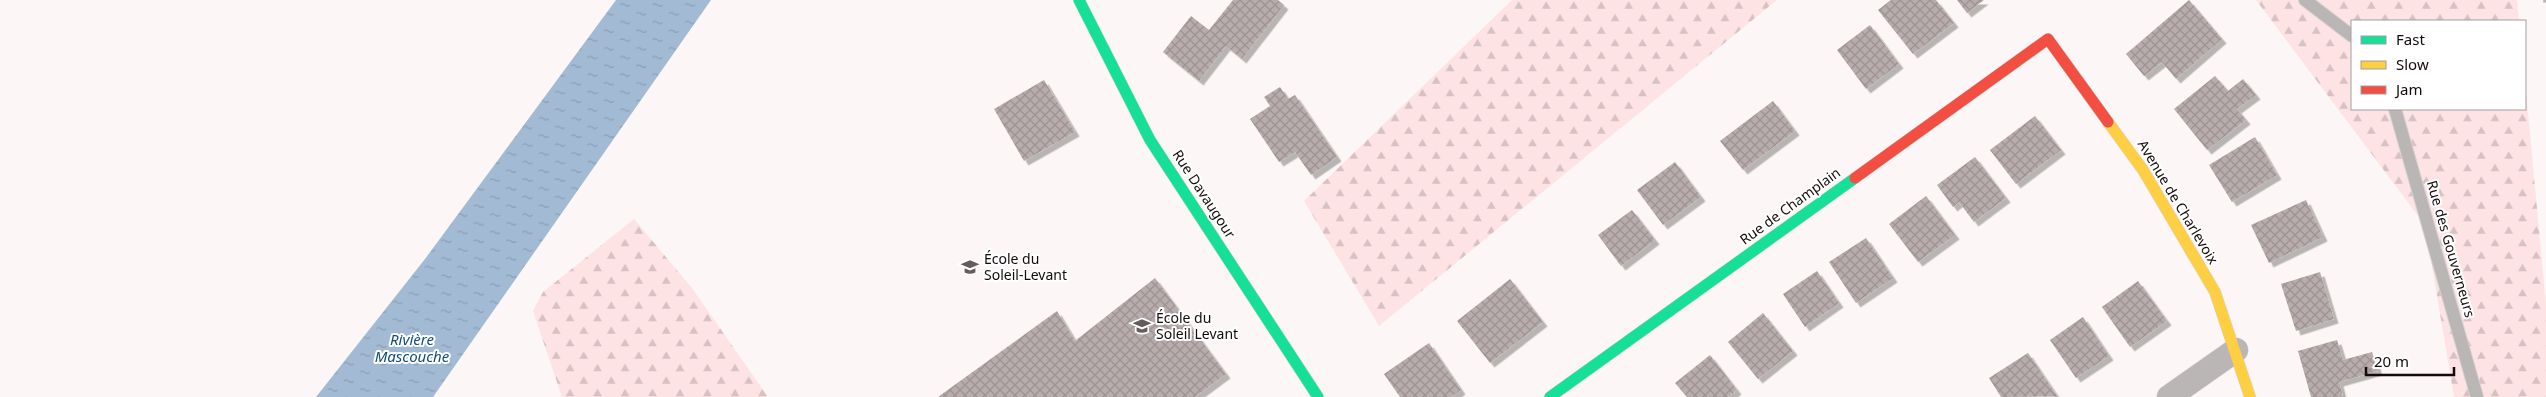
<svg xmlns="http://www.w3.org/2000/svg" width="2546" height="397" font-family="'Noto Sans',sans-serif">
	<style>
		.forest { fill: url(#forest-firs) }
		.water { fill: url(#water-ripples) }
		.building { fill: url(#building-cross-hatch); filter: url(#shadow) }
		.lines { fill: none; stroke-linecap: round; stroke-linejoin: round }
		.lane-casing { stroke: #d6d1d1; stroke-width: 14 }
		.street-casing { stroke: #d6d1d1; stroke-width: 25 }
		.fast-casing { stroke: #d6d1d1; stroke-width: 12 }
		.slow-casing { stroke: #d6d1d1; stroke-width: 12 }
		.jam-casing { stroke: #d6d1d1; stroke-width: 12 }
		.lane { stroke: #bbb6b6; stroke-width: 12 }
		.street { stroke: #bbb6b6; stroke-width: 24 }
		.fast { stroke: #16e098; stroke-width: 11 }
		.slow { stroke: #ffcf43; stroke-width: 11 }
		.jam { stroke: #f24e42; stroke-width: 11 }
		.rail { stroke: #bbb6b6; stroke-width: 4; stroke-dasharray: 2.5 5; stroke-linecap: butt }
		.labels { text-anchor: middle; stroke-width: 4; stroke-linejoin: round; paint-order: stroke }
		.street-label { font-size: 14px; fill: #130a0b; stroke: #fff }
		.poi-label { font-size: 14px; fill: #130a0b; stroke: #fff; text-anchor: start }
		.water-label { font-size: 15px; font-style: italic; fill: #114a7a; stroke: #fff }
	</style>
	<defs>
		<pattern id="forest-firs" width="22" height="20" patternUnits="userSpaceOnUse" patternTransform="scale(1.25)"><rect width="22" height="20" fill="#fde3e4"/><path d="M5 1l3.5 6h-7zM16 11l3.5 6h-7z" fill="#d8c1c2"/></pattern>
		<pattern id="water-ripples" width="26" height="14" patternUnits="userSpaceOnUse" patternTransform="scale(1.25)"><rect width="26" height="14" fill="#a2bad4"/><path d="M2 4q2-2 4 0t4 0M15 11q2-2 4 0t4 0" fill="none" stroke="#8b9fb5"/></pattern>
		<pattern id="building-cross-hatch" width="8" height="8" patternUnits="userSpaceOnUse" patternTransform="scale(1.25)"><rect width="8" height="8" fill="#b8acac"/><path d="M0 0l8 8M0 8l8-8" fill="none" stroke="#9d9393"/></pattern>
		<filter id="shadow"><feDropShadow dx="4.5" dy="4.5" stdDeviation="0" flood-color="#0004"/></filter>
	</defs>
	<rect width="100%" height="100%" fill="#fcf6f6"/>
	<g class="forest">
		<path d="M1512,0H1777L1379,326L1304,201Z"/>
		<path d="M2256,0H2517L2519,21H2352V109H2525V81L2546,304V397H2454L2425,225Z"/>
		<path d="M634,219L692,288L768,397H562L533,311L543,292Z"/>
	</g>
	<path class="water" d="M616,0H711L433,397H316L425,259Z"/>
	<g class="building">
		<path d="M1233,0H1278L1284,5L1242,59L1226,46L1199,81L1163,52L1191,16L1209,30Z"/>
		<path d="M1891,0H1936L1954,23L1913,54L1878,10Z"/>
		<path d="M1957,0H1984L1967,13Z"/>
		<path d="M2189,0L2222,39L2176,79L2162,62L2144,76L2126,54Z"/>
		<path d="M1870,25L1899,64L1866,89L1837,50Z"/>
		<path d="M2215,76L2228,91L2243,79L2256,95L2237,109L2246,120L2207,150L2174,109Z"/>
		<path d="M1044,80L1075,132L1024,161L994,109Z"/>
		<path d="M1280,87L1288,99L1295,95L1337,157L1311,175L1295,152L1279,162L1250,119L1270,106L1264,97Z"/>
		<path d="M1773,101L1795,131L1743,170L1720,141Z"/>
		<path d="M2035,116L2061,150L2016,184L1990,150Z"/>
		<path d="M2255,137L2277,175L2232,202L2209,165Z"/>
		<path d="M1975,157L2006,198L1974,222L1959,202L1953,207L1937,185Z"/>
		<path d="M1675,162L1701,197L1663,225L1637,190Z"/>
		<path d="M1926,196L1955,235L1918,262L1889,224Z"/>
		<path d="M2306,200L2323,237L2269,263L2251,225Z"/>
		<path d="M1632,210L1655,240L1621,266L1598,235Z"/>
		<path d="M1866,238L1893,278L1856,303L1829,262Z"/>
		<path d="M1817,271L1839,303L1805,327L1783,294Z"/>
		<path d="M2320,272L2334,319L2296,331L2281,284Z"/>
		<path d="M1155,278L1226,374L1195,397H938L1057,311L1075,341Z"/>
		<path d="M1510,279L1543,322L1490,363L1457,321Z"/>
		<path d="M2138,281L2167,321L2130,347L2102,307Z"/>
		<path d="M1763,313L1793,351L1758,379L1728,342Z"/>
		<path d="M2083,317L2109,356L2076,378L2050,340Z"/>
		<path d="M2337,340L2343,360L2372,352L2378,371L2339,382L2343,397H2311L2298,351Z"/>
		<path d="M1429,343L1461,390L1451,397H1400L1384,374Z"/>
		<path d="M2028,353L2057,396L2001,397L1989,378Z"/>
		<path d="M1710,355L1737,390L1728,397H1687L1675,383Z"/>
	</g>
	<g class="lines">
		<g class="lane-casing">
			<g id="lane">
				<path d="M2305,0L2352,36"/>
				<path d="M2395,109L2477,397"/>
			</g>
		</g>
		<g class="street-casing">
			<path id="street" d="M2169,397L2236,350"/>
		</g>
		<g class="fast-casing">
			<g id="fast">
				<path d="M1079,0L1150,140L1318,397"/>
				<path d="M1550,397L1855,178"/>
			</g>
		</g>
		<g class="slow-casing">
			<path id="slow" d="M2108,122L2143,170L2215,292L2250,397"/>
		</g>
		<g class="jam-casing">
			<path id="jam" d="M1855,178L2048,39L2108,122"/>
		</g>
		<use href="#lane" class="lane"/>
		<use href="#street" class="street"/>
		<use href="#fast" class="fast"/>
		<use href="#slow" class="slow"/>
		<use href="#jam" class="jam"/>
		<path class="rail" d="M2545,0L2546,7"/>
	</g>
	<defs>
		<g id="school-bare" transform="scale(1.35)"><path d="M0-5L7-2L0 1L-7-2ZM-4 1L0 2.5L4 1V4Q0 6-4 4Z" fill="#655d5d" stroke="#fff" stroke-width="2.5" paint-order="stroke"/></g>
	</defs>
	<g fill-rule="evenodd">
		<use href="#school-bare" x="970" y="267"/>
		<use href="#school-bare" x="1142" y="326"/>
	</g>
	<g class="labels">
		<g class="street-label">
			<text transform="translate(1204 194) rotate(57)" y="5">Rue Davaugour</text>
			<text transform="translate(2178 202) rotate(59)" y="5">Avenue de Charlevoix</text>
			<text transform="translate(1790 206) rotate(-36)" y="5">Rue de Champlain</text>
			<text transform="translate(2451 249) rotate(74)" y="5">Rue des Gouverneurs</text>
		</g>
		<g class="poi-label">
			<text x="984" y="264">École du<tspan x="984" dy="16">Soleil-Levant</tspan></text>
			<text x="1156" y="323">École du<tspan x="1156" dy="16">Soleil Levant</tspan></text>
		</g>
		<g class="water-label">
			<text x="412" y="345">Rivière<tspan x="412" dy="17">Mascouche</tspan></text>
		</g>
	</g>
	<rect x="2351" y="20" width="175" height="90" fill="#ffffff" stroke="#a19d9d"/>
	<rect x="2361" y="36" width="25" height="8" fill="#16e098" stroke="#a19d9d"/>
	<text x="2396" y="45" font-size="15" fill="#130a0b">Fast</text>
	<rect x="2361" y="61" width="25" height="8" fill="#ffcf43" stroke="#a19d9d"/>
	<text x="2396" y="70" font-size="15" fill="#130a0b">Slow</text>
	<rect x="2361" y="86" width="25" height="8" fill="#f24e42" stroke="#a19d9d"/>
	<text x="2396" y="95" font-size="15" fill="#130a0b">Jam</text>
	<path d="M2366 367v8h88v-8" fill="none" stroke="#130a0b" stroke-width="2.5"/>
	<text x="2374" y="367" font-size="15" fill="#130a0b" stroke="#ffffff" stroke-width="4" paint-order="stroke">20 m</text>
</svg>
